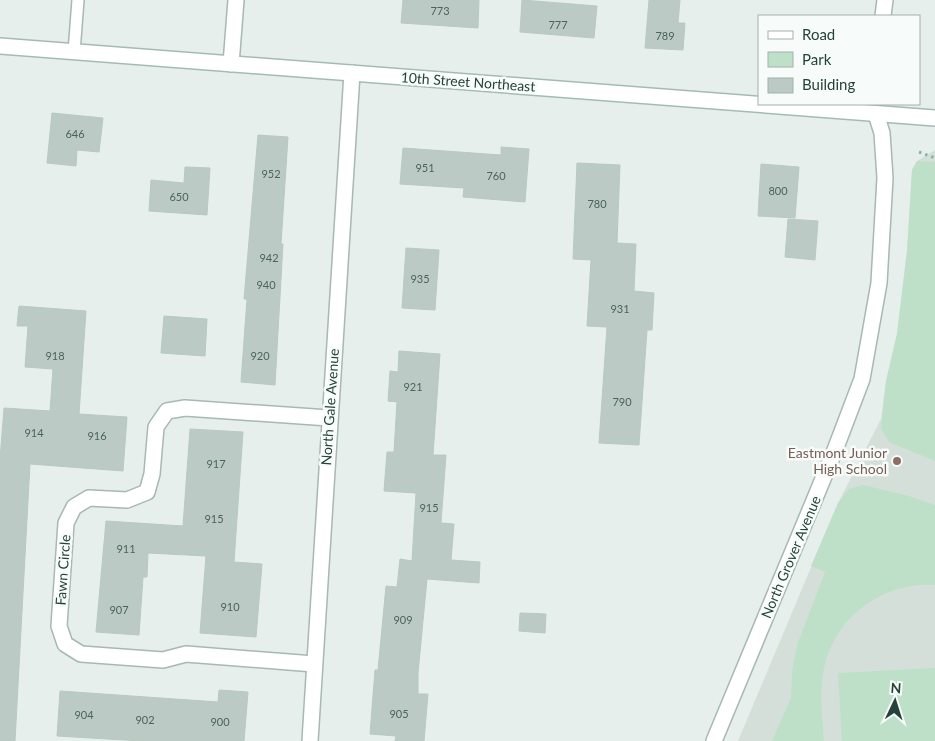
<svg xmlns="http://www.w3.org/2000/svg" width="935" height="741" font-family="Lato,sans-serif">
	<style>
		.built { fill: #d4dfda }
		.green { fill: #bfe0c8 }
		.building { fill: #bbcac4; stroke: #b8c9c2 }
		.lines { fill: none; stroke-linecap: round; stroke-linejoin: round }
		.service-casing { stroke: #a8b8b2; stroke-width: 14 }
		.minor-casing { stroke: #a8b8b2; stroke-width: 18 }
		.tertiary-casing { stroke: #a8b8b2; stroke-width: 18 }
		.secondary-casing { stroke: #a4bbb3; stroke-width: 18 }
		.path { stroke: #86b3a5; stroke-width: 3; stroke-dasharray: 2.5 4; stroke-linecap: butt }
		.service { stroke: #fff; stroke-width: 11 }
		.minor { stroke: #fff; stroke-width: 15 }
		.tertiary { stroke: #fff; stroke-width: 15 }
		.secondary { stroke: #fff; stroke-width: 15 }
		.education-dot { fill: #8d6e63; stroke: #f7fbf9; stroke-width: 2 }
		.labels { text-anchor: middle; stroke-width: 5; stroke-linejoin: round; paint-order: stroke }
		.number-label { font-size: 11px; fill: #4a645c }
		.street-label { font-size: 14px; fill: #24423a; stroke: #f7fbf9 }
		.education-label { font-size: 14px; fill: #785e54; stroke: #f7fbf9; text-anchor: end }
	</style>
	<rect width="100%" height="100%" fill="#e6efeb"/>
	<path class="built" d="M935,150V741H738L838,503L881,419L886,381L897,334L907,251L912,170L917,161Z"/>
	<g class="green">
		<path d="M917,161L935,162V461L889,442L881,428L886,381L897,334L907,251L912,170Z"/>
		<path d="M863,485L906,495L935,505V585C880,582 831,620 823,675C819,697 823,720 824,741H772L791,698L792,672L797,645L825,572L811,566L838,503L849,489Z"/>
		<path d="M935,668V741H842L838,673Z"/>
	</g>
	<g class="building">
		<path d="M403,0H479L478,28L401,23Z"/>
		<path d="M522,0L597,6L594,38L520,32Z"/>
		<path d="M649,0H680L678,23H685L683,50L645,48Z"/>
		<path d="M52,113L103,118L99,152L77,150L76,166L47,163Z"/>
		<path d="M258,135L288,137L281,244H283L275,385L241,382L247,299H244Z"/>
		<path d="M501,147L529,149L525,202L463,197L464,188L400,184L403,148L501,155Z"/>
		<path d="M577,163L620,165L617,243L636,244L634,291L654,293L652,330H647L639,445L599,443L607,327L587,326L591,260L573,259Z"/>
		<path d="M761,164L799,167L795,218L758,216Z"/>
		<path d="M185,167L210,168L207,215L149,211L151,180L184,183Z"/>
		<path d="M788,219L818,221L815,260L785,257Z"/>
		<path d="M406,248L439,250L435,310L402,308Z"/>
		<path d="M19,306L86,311L79,414L127,417L123,471L30,464L15,741H0V459L4,408L50,411L53,369L25,367L28,326H17Z"/>
		<path d="M164,316L207,319L205,356L161,353Z"/>
		<path d="M399,351L440,354L433,455H446L441,523L454,524L451,560L480,562L479,583L427,579L418,673V694H428L424,741H395L396,736L370,734L375,670H378L386,586L397,587L400,559L412,561L416,493L384,491L387,452H394L397,402L388,401L390,371L398,372Z"/>
		<path d="M190,429L243,432L234,562L262,564L256,637L200,633L206,556L148,553L147,577H143L139,635L96,632L106,521L183,526Z"/>
		<path d="M520,613L546,614L545,633L519,631Z"/>
		<path d="M219,690L248,692L244,741H141L57,736L60,691L218,702Z"/>
	</g>
	<g class="lines">
		<g class="service-casing">
			<path id="service" d="M74,52L78,0"/>
		</g>
		<g class="minor-casing">
			<g id="minor">
				<path d="M883,16L885,0"/>
				<path d="M231,64L236,0"/>
				<path d="M314,664L186,654L163,660L81,654L65,644L59,626L66,523L74,507L89,498L127,500L147,492L152,474L156,427L167,411L185,408L329,418"/>
				<path d="M310,741L352,73"/>
			</g>
		</g>
		<g class="tertiary-casing">
			<path id="tertiary" d="M714,741L835,450L862,379L879,283L885,178L882,133L876,114"/>
		</g>
		<g class="secondary-casing">
			<path id="secondary" d="M0,46L935,118"/>
		</g>
		<path class="path" d="M919,152L935,158"/>
		<use href="#service" class="service"/>
		<use href="#minor" class="minor"/>
		<use href="#tertiary" class="tertiary"/>
		<use href="#secondary" class="secondary"/>
	</g>
	<circle class="education-dot" cx="897" cy="461" r="5"/>
	<g class="labels">
		<g class="number-label">
			<text x="440" y="15">773</text>
			<text x="558" y="29">777</text>
			<text x="665" y="40">789</text>
			<text x="75" y="138">646</text>
			<text x="425" y="172">951</text>
			<text x="271" y="178">952</text>
			<text x="496" y="180">760</text>
			<text x="778" y="195">800</text>
			<text x="179" y="201">650</text>
			<text x="597" y="208">780</text>
			<text x="269" y="262">942</text>
			<text x="420" y="283">935</text>
			<text x="266" y="289">940</text>
			<text x="620" y="313">931</text>
			<text x="55" y="360">918</text>
			<text x="260" y="360">920</text>
			<text x="413" y="391">921</text>
			<text x="622" y="406">790</text>
			<text x="34" y="437">914</text>
			<text x="97" y="440">916</text>
			<text x="216" y="468">917</text>
			<text x="429" y="512">915</text>
			<text x="214" y="523">915</text>
			<text x="126" y="553">911</text>
			<text x="230" y="611">910</text>
			<text x="119" y="614">907</text>
			<text x="403" y="624">909</text>
			<text x="399" y="718">905</text>
			<text x="84" y="719">904</text>
			<text x="145" y="724">902</text>
			<text x="220" y="726">900</text>
		</g>
		<g class="street-label">
			<text transform="translate(468 82) rotate(4)" y="5">10th Street Northeast</text>
			<text transform="translate(330 407) rotate(-86)" y="5">North Gale Avenue</text>
			<text transform="translate(791 557) rotate(-67)" y="5">North Grover Avenue</text>
			<text transform="translate(63 570) rotate(-86)" y="5">Fawn Circle</text>
		</g>
		<g class="education-label">
			<text x="887" y="458">Eastmont Junior<tspan x="887" dy="16">High School</tspan></text>
		</g>
	</g>
	<rect x="758" y="15" width="162" height="90" fill="#f7fbf9" stroke="#a3b1ad"/>
	<rect x="768" y="31" width="25" height="8" fill="#ffffff" stroke="#a3b1ad"/>
	<text x="802" y="40" font-size="15" fill="#24423a">Road</text>
	<rect x="768" y="52" width="25" height="15" fill="#bfe0c8" stroke="#a3b1ad"/>
	<text x="802" y="65" font-size="15" fill="#24423a">Park</text>
	<rect x="768" y="78" width="25" height="15" fill="#bbcac4" stroke="#a3b1ad"/>
	<text x="802" y="90" font-size="15" fill="#24423a">Building</text>
	<g transform="translate(895 701) rotate(4)" stroke="#f7fbf9" stroke-width="4" paint-order="stroke">
	<path d="M0-4L9 19L0 12L-9 19Z" fill="#24423a"/>
	<text y="-8" font-size="14" font-weight="bold" text-anchor="middle" fill="#24423a">N</text>
	</g>
</svg>
